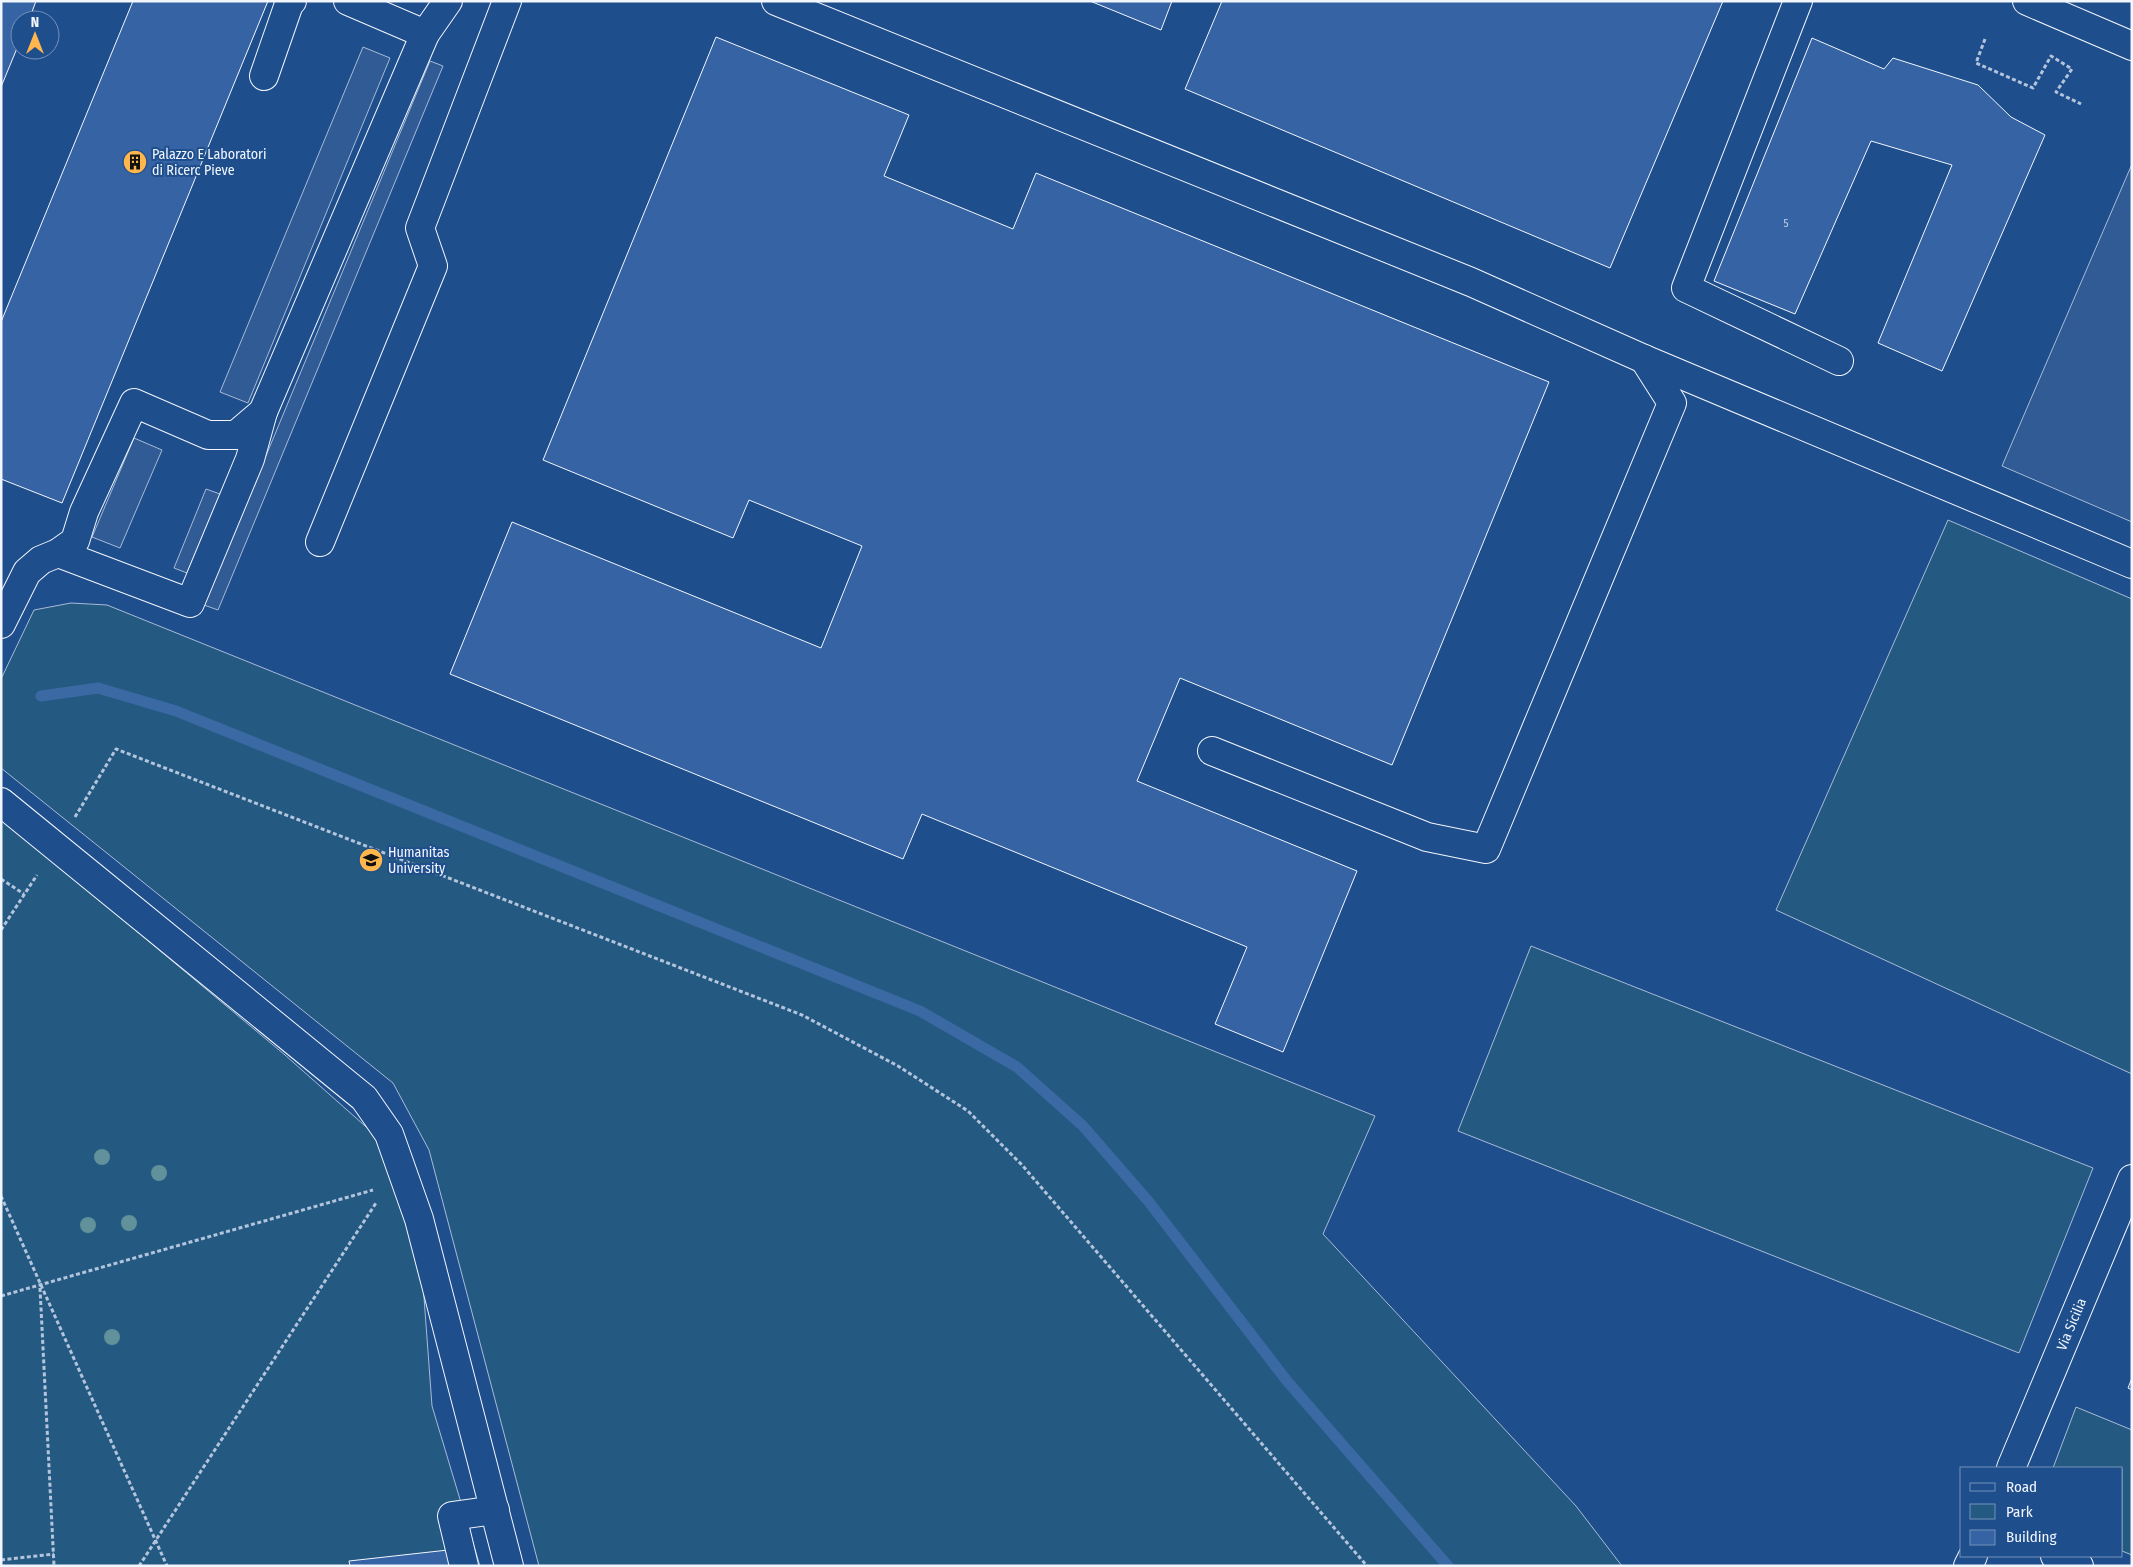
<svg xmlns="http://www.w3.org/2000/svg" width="2133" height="1567" font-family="'Fira Sans Condensed',sans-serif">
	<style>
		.green { fill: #245a82; stroke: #a8bbd7 }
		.parking { fill: #305b95; stroke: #a8bbd7 }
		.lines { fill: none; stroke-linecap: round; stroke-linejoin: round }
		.stream { stroke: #3b69a3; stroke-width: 11 }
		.building { fill: #3563a3; stroke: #f2f6ff }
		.minor-casing { stroke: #f2f6ff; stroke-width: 30 }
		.path { stroke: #b3c4dc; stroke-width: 3; stroke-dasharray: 4 2.5; stroke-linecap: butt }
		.minor { stroke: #1f4e8c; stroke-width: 28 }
		.tree { fill: #61919a }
		.labels { text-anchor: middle; stroke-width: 4; stroke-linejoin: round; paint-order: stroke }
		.number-label { font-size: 11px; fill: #c3d1e8 }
		.poi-label { font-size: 14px; fill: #f2f6ff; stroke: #1f4e8c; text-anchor: start }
		.street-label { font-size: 14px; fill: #f2f6ff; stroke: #1f4e8c }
	</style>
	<rect width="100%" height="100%" fill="#1f4e8c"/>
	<g class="green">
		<path d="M1948,520L2132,599V1074L1776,910Z"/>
		<path d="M71,603L107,605L1375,1116L1323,1234L1576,1506L1622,1566H539L429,1150L393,1083L1,768V679L34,610Z"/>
		<path d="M1,818L285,1055L373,1133L420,1243L432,1406L480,1566H1Z"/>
		<path d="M1531,946L2093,1168L2019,1353L1458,1131Z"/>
		<path d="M2076,1407L2132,1430V1555L2122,1551V1468H2053Z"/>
	</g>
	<g class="parking">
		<path d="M363,47L390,58L248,403L220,392Z"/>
		<path d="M430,61L443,66L218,610L204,605Z"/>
		<path d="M2132,164V522L2002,466Z"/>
		<path d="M134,438L162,450L120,548L92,537Z"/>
		<path d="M206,489L220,494L187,573L174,568Z"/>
	</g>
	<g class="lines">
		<path class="stream" d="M41,696L98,688L176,711L920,1011L1017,1067L1083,1126L1149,1202L1287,1381L1448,1566"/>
	</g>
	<g class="building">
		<path d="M1,1H36L29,20H20V41L1,87Z"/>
		<path d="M133,1H268L62,503L1,479V322Z"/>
		<path d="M1090,1H1172L1161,30Z"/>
		<path d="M1222,1H1723L1610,268L1185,89Z"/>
		<path d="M716,37L909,115L884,176L1013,229L1036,173L1549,382L1392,765L1180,678L1137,781L1357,871L1283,1052L1215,1024L1247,947L922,814L903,859L450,674L512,522L821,648L862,546L749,500L733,538L543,460Z"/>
		<path d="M1812,38L1884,69L1893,58L1978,85L2011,117L2045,135L1942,371L1878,343L1952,165L1871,141L1795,314L1714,281Z"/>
		<path d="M2132,1378V1390L2128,1388Z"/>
		<path d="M457,1549L459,1566H350L349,1561Z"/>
	</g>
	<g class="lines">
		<g class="minor-casing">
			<g id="minor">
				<path d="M348,1L425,34L448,1"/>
				<path d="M776,1L1471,282L1644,359L2132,564"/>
				<path d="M1798,1L1686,288L1839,361"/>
				<path d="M2027,1L2132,46"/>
				<path d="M264,76L289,4L292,1"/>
				<path d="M320,542L433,266L420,228L507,1"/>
				<path d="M58,553L190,603L250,459L263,412L425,34"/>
				<path d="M1,624L27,572L41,560L58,553L75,541L84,512L134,403L208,435H236L263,412"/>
				<path d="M1212,751L1427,837L1486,849L1672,403L1644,359"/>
				<path d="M1,802L364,1098L389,1134L419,1219L509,1566"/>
				<path id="s1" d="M2011,1468L2132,1179"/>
				<path d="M2055,1556L2079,1566"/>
				<path d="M464,1566L452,1516L495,1510"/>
				<path d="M1968,1566L1973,1556"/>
			</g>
		</g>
		<g class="path">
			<path d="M1985,39L1976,63L2033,88L2051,56L2072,69L2056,92L2081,104"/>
			<path d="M75,817L116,749L802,1015L898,1066L968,1111L1022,1165L1367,1566"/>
			<path d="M1,879L24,894"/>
			<path d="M1,930L37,875"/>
			<path d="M1,1196L167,1566"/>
			<path d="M40,1288L54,1566"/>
			<path d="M1,1296L373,1190"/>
			<path d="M1,1560L54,1554"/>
			<path d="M139,1566L376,1203"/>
		</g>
		<use href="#minor" class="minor"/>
	</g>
	<g class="tree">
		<circle cx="102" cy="1157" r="8"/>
		<circle cx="159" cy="1173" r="8"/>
		<circle cx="129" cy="1223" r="8"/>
		<circle cx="88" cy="1225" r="8"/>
		<circle cx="112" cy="1337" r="8"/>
	</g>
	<defs>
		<g id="building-disc" transform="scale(1.25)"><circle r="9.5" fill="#ffb74d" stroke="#1f4e8c"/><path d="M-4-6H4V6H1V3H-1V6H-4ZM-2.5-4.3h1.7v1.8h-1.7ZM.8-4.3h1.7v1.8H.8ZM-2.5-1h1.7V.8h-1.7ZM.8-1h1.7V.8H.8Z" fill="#111"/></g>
		<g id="university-disc" transform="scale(1.25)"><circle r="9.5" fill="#ffb74d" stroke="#1f4e8c"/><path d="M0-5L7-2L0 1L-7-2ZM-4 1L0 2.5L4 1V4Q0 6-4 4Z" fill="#111"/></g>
	</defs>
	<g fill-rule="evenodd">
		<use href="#building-disc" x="135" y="162"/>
		<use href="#university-disc" x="371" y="860"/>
	</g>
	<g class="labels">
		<g class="number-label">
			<text x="1786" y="227">5</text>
		</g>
		<g class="poi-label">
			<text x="152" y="159">Palazzo E Laboratori<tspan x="152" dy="16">di Ricerc Pieve</tspan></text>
			<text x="388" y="857">Humanitas<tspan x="388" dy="16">University</tspan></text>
		</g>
		<g class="street-label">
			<text dy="5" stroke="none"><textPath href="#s1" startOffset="156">Via Sicilia</textPath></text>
		</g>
	</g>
	<rect width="2133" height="1567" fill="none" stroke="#f2f6ff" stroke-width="5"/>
	<rect x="1960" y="1467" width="162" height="90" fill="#1f4e8c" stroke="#7391ba"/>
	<rect x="1970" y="1483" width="25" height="8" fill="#1f4e8c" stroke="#7391ba"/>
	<text x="2006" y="1492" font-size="15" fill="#f2f6ff">Road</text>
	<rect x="1970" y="1504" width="25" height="15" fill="#245a82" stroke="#7391ba"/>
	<text x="2006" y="1517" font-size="15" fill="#f2f6ff">Park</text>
	<rect x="1970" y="1530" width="25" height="15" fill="#3563a3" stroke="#7391ba"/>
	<text x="2006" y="1542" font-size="15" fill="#f2f6ff">Building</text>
	<g transform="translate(35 35)"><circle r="24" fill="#1f4e8c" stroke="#7391ba"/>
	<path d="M0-4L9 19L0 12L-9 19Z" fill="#ffb74d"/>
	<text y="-8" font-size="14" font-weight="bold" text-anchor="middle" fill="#f2f6ff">N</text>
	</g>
</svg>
